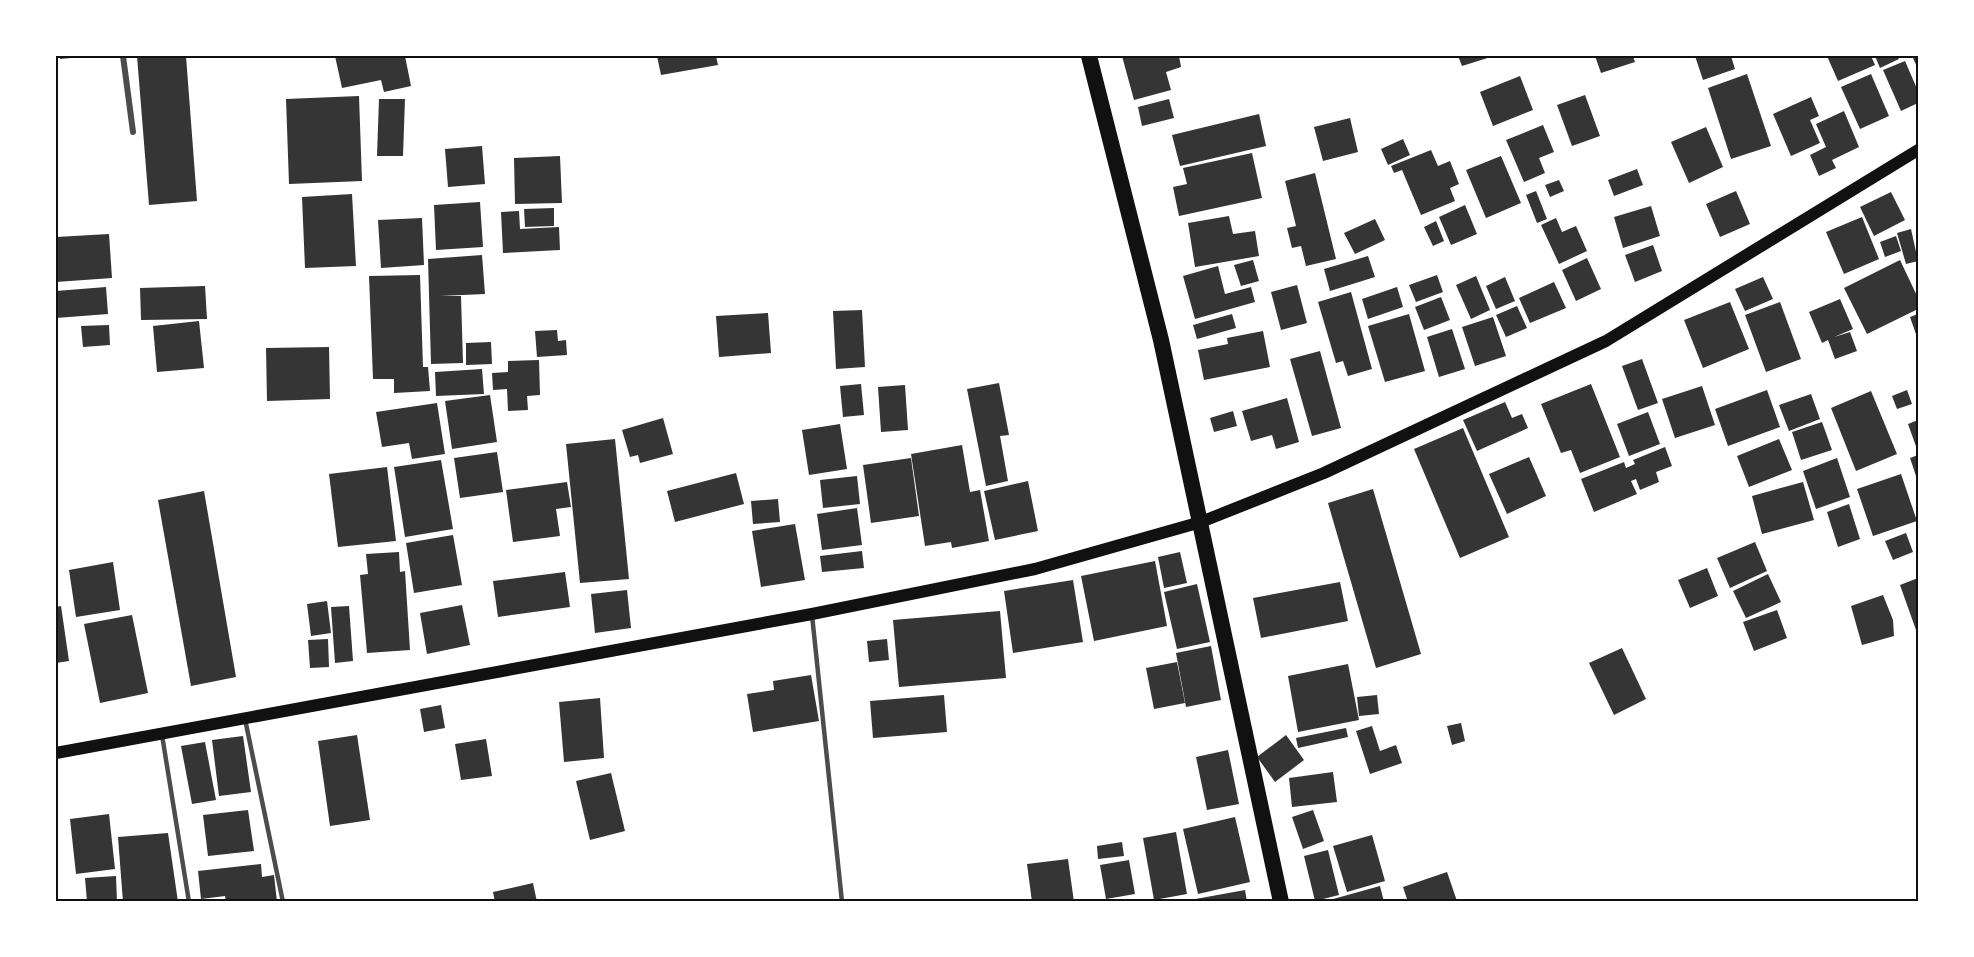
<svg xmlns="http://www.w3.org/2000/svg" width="1974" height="957" font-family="'Space Grotesk',sans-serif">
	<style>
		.building { fill: #353535 }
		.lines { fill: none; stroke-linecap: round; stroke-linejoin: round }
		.service { stroke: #4c4c4c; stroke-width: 4.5 }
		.minor { stroke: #4c4c4c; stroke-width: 6 }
		.secondary { stroke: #111; stroke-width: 12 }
		.trunk { stroke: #111; stroke-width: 16 }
		.neatline { fill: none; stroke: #111; stroke-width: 2 }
	</style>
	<rect width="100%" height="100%" fill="#fff"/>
	<g class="building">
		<path d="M59,56H82V57L60,59Z"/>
		<path d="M137,56H186L197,201L149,205Z"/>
		<path d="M335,56H405L411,86L384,92L381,80L342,88Z"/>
		<path d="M657,56H716L718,65L661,75Z"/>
		<path d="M1122,56H1179L1181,67L1166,72L1171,90L1134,100Z"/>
		<path d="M1458,56H1494L1462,66Z"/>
		<path d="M1595,56H1633L1635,62L1601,73Z"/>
		<path d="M1695,56H1731L1735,69L1703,80Z"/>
		<path d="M1827,56H1871L1875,65L1838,81Z"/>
		<path d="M1875,56H1897L1899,59L1880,68Z"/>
		<path d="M1912,56H1918V69Z"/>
		<path d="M1905,61L1918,91V103L1901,111L1883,70Z"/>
		<path d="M1747,74L1771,146L1731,159L1708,88Z"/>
		<path d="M1871,74L1889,116L1860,129L1841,87Z"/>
		<path d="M1520,76L1533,110L1493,126L1480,92Z"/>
		<path d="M1585,95L1600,136L1572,146L1557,105Z"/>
		<path d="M359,96L362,181L289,184L286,99Z"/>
		<path d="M1811,97L1819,116L1810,120L1820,143L1791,156L1773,114Z"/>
		<path d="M379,99H405L403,156H377Z"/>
		<path d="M1169,99L1174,118L1142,126L1138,107Z"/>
		<path d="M1844,111L1859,147L1832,160L1836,168L1819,176L1810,155L1826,147L1816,124Z"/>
		<path d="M1259,114L1266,146L1180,166L1172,135Z"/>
		<path d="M1350,118L1358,152L1323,161L1314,127Z"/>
		<path d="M1543,125L1554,152L1539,158L1545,173L1524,182L1506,140Z"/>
		<path d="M1706,127L1723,167L1689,183L1671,142Z"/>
		<path d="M1403,139L1410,155L1388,165L1381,149Z"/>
		<path d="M482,146L485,184L448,187L445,149Z"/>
		<path d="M1431,150L1438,166L1450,161L1459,184L1450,188L1455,201L1421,215L1402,170L1394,173L1391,166Z"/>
		<path d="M1252,153L1262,198L1179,216L1173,187L1187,184L1183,168Z"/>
		<path d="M560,156L562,203L515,204L514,158Z"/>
		<path d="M1501,156L1521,203L1486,218L1466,170Z"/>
		<path d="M1637,169L1643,185L1614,196L1608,180Z"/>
		<path d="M1315,173L1336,259L1306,266L1301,246L1292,248L1287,228L1296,226L1285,181Z"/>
		<path d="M1559,180L1564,191L1550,197L1545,185Z"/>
		<path d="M1536,191L1547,219L1537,223L1526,195Z"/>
		<path d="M1736,191L1750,224L1720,237L1706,204Z"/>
		<path d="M1891,192L1905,220L1874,236L1860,207Z"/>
		<path d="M352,194L356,266L305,268L302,197Z"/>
		<path d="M480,202L483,247L436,250L434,205Z"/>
		<path d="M1465,205L1477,234L1451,245L1439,217Z"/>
		<path d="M1651,206L1660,236L1623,248L1614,217Z"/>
		<path d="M554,208V226L525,227L524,209Z"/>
		<path d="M519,211L520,229L559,227L560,250L503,253L501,212Z"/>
		<path d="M1229,216L1233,234L1255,231L1259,256L1195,267L1188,223Z"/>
		<path d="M1862,217L1879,259L1844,274L1826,232Z"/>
		<path d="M422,218L424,265L381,268L378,220Z"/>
		<path d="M1556,218L1562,232L1576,226L1587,251L1559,264L1541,225Z"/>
		<path d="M1375,219L1385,240L1355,254L1344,233Z"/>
		<path d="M1436,221L1444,241L1433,246L1424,227Z"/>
		<path d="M1911,229L1918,261L1906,264L1897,233Z"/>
		<path d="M109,234L112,278L56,282V237Z"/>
		<path d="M1896,236L1901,251L1885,257L1880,242Z"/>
		<path d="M1653,245L1662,271L1635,282L1625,255Z"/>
		<path d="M482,255L485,294L440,296H461L463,363L431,364L428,259Z"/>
		<path d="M1368,256L1375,277L1330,291L1324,269Z"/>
		<path d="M1587,258L1601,289L1576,301L1562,270Z"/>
		<path d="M1253,260L1259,281L1241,286L1234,265Z"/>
		<path d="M1900,260L1918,298V309L1867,334L1844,288Z"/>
		<path d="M1218,266L1225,294L1251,287L1255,302L1195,319L1183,276Z"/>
		<path d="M420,275L423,367H428L430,391L394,393V379H373L369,276Z"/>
		<path d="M1437,275L1443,292L1416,302L1409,285Z"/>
		<path d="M1476,276L1490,310L1471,319L1456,285Z"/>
		<path d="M1505,277L1515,301L1496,309L1486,286Z"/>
		<path d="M1763,277L1773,299L1745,311L1735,289Z"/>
		<path d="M1554,282L1566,308L1530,323L1519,298Z"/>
		<path d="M1297,285L1307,323L1281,330L1271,292Z"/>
		<path d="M205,286L207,319L141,320L140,288Z"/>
		<path d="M106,287L108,314L56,318V291Z"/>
		<path d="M1397,287L1403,307L1368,319L1362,299Z"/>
		<path d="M1351,292L1372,369L1348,376L1343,361L1336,363L1318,302Z"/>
		<path d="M1441,297L1450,320L1424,330L1415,307Z"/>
		<path d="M1840,299L1853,329L1834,337L1850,332L1857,351L1835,359L1828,340L1822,343L1809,312Z"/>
		<path d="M1730,302L1749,349L1703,368L1684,320Z"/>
		<path d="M1780,302L1801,359L1766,372L1745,315Z"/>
		<path d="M1517,306L1527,328L1506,337L1496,315Z"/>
		<path d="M862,310L865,367L836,369L833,311Z"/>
		<path d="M768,313L771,353L719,357L716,316Z"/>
		<path d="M1232,314L1236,328L1197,339L1193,325Z"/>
		<path d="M1409,314L1425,371L1385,382L1368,326Z"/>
		<path d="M1918,314V340L1910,317Z"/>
		<path d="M1493,317L1506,356L1475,366L1462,327Z"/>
		<path d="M199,321L204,368L157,372L153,326Z"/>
		<path d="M109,325L110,345L83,347L81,326Z"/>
		<path d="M1452,329L1465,369L1439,377L1427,337Z"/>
		<path d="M557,330L558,341L566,340L567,355L537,357L535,331Z"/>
		<path d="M1263,331L1270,367L1204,380L1198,350L1228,344L1227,338Z"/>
		<path d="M491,342L492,364L466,365V343Z"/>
		<path d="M329,347L330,399L267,401L266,348Z"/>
		<path d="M1320,351L1341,428L1312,436L1290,359Z"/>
		<path d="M1642,359L1658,403L1638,410L1622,366Z"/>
		<path d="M539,360L540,395L527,396L528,410L508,411L507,389L493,390L492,373L508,372V361Z"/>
		<path d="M482,369L484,394L436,396L435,372Z"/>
		<path d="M999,383L1009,435L1000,436L1008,481L986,486L967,389Z"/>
		<path d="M861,384L864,415L843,417L840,386Z"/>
		<path d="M1591,384L1620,457L1580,473L1571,450L1561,453L1541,404Z"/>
		<path d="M905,385L908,430L881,432L878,387Z"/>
		<path d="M1702,386L1715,425L1675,438L1662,399Z"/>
		<path d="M1767,390L1780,427L1728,446L1715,409Z"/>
		<path d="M1907,390L1912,404L1897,409L1892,396Z"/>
		<path d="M1871,391L1897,454L1856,471L1831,408Z"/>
		<path d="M1811,394L1820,419L1789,431L1779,405Z"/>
		<path d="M490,395L497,442L452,449L445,401Z"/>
		<path d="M1287,398L1299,442L1276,449L1272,435L1251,441L1242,411Z"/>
		<path d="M1505,402L1512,418L1522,414L1528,428L1477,451L1463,420Z"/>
		<path d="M437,403L445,454L412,459L409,443L382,447L376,412Z"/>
		<path d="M1233,411L1237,426L1214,432L1210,418Z"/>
		<path d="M1648,412L1660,444L1629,456L1617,424Z"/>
		<path d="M663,418L673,454L640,463L638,455L630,457L622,430Z"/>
		<path d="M1918,420V452L1908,424Z"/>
		<path d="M1822,422L1832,450L1801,460L1792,432Z"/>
		<path d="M840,424L847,469L809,475L802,430Z"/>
		<path d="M1463,428L1509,537L1460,558L1414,449Z"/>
		<path d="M615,439L629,579L580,583L566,444Z"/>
		<path d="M1779,439L1792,470L1749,487L1737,456Z"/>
		<path d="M962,445L970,492L980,490L989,541L952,548L951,542L925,546L911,454Z"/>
		<path d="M1665,447L1672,466L1656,472L1659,482L1640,490L1636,479L1631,481L1637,494L1594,512L1581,479L1624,462L1626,468L1635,464L1633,460Z"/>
		<path d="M497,452L503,492L460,498L454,458Z"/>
		<path d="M1918,455V482L1910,458Z"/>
		<path d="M1529,457L1546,496L1507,514L1489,474Z"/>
		<path d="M911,458L919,516L871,523L863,465Z"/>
		<path d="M1837,458L1850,497L1816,509L1803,471Z"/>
		<path d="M441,460L453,529L405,537L394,467Z"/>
		<path d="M387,467L396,541L338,547L329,474Z"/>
		<path d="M736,473L744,504L675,522L667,491Z"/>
		<path d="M1901,474L1917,521L1873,536L1857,489Z"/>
		<path d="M857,476L860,504L823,508L820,480Z"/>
		<path d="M1028,481L1038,531L995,540L984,491Z"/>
		<path d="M567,482L571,507L556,509L560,536L513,542L506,490Z"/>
		<path d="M1803,482L1814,520L1762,534L1752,496Z"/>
		<path d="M1373,489L1421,654L1376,668L1328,503Z"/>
		<path d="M204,491L236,677L191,686L158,500Z"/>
		<path d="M778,499L780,522L753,524L751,501Z"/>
		<path d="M1849,504L1860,539L1838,547L1827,512Z"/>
		<path d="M857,508L862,545L822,550L817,514Z"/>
		<path d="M795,524L805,580L761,587L752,531Z"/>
		<path d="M1906,533L1913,552L1893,560L1885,541Z"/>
		<path d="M453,535L462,585L414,593L406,543Z"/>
		<path d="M1755,542L1767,571L1730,588L1717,558Z"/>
		<path d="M862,551L864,568L822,572L820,556Z"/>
		<path d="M399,552L400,572L405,571L410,650L367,653L360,575L368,574L366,554Z"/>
		<path d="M1180,552L1187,583L1164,588L1158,557Z"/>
		<path d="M1155,561L1167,626L1094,641L1081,576Z"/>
		<path d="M113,562L120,610L76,617L69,570Z"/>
		<path d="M1707,568L1718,596L1690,608L1678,580Z"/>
		<path d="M565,572L570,607L498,617L493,581Z"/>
		<path d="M1768,574L1781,602L1746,618L1733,591Z"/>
		<path d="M1918,578V629L1916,630L1900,585Z"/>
		<path d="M1073,580L1083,642L1013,653L1004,591Z"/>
		<path d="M1340,582L1348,621L1261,638L1253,598Z"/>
		<path d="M1197,584L1210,642L1177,649L1164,592Z"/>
		<path d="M627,590L631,628L595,633L591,594Z"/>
		<path d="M1883,595L1893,620L1894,636L1862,645L1851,606Z"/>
		<path d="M327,601L331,633L311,636L307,604Z"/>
		<path d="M462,605L470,645L427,654L420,613Z"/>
		<path d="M61,606L69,661L56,663V607Z"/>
		<path d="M349,606L353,661L335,663L331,607Z"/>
		<path d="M1777,610L1787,638L1754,651L1743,622Z"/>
		<path d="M1000,611L1006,678L899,687L893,620Z"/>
		<path d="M132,615L148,693L100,703L84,624Z"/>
		<path d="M328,639L329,667L310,668L308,640Z"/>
		<path d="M887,639L889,660L869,662L867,641Z"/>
		<path d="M1211,646L1221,700L1186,707L1176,653Z"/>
		<path d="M1622,648L1646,699L1614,715L1589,663Z"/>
		<path d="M1177,662L1185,703L1154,709L1146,668Z"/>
		<path d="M1348,664L1359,720L1298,732L1288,676Z"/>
		<path d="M811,675L819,721L753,732L747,694L774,690L773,681Z"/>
		<path d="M944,695L947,732L873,738L870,701Z"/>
		<path d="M1377,695L1379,714L1359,716L1357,697Z"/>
		<path d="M600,698L604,758L564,762L559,702Z"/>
		<path d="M441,705L445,728L424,732L420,709Z"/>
		<path d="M1461,723L1465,741L1452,745L1447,726Z"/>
		<path d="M1372,726L1380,751L1396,745L1402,763L1370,774L1356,731Z"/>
		<path d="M1346,728L1348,737L1298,748L1296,738Z"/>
		<path d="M357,735L370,820L330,826L318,741Z"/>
		<path d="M1286,735L1304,760L1275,782L1257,757Z"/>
		<path d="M243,736L251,792L219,796L212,740Z"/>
		<path d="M486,739L492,776L461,780L455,744Z"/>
		<path d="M205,742L216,800L192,804L181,746Z"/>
		<path d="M1228,750L1239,804L1207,810L1196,757Z"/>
		<path d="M1333,772L1337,802L1292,807L1289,778Z"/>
		<path d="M611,773L625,831L590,840L576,781Z"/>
		<path d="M248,810L254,851L208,856L203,815Z"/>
		<path d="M1313,810L1324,841L1303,849L1292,817Z"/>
		<path d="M109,814L115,869L76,874L70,819Z"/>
		<path d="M1235,817L1250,882L1198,894L1183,829Z"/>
		<path d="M1176,832L1187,894L1154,900L1143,838Z"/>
		<path d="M168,833L178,902H123L118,837Z"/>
		<path d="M1372,835L1385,881L1347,892L1333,846Z"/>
		<path d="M1122,842L1124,856L1098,859L1097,846Z"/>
		<path d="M1328,850L1339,895L1315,901L1304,856Z"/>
		<path d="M1068,859L1074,902H1032L1027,864Z"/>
		<path d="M1129,860L1135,894L1106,899L1100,865Z"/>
		<path d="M261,864L262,877L274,875L277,902H226L225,896L201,899L198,871Z"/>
		<path d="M1447,872L1457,901L1408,902L1403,887Z"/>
		<path d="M116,876L117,902H87L85,878Z"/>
		<path d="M533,883L537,902H495L493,892Z"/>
		<path d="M1380,886L1384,902H1326V901Z"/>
		<path d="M1245,890L1247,902H1190V900Z"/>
	</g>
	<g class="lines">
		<g class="service">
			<path d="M812,615L842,902"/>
			<path d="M245,719L283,902"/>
			<path d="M162,735L189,902"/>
		</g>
		<path class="minor" d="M123,56L133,132"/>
		<path class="secondary" d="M56,753L812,614L1035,569L1201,522L1324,473L1606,341L1918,150"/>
		<path class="trunk" d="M1089,56L1161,340L1281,902"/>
	</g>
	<rect width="1974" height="957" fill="none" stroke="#ffffff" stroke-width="114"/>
	<rect x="57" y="57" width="1860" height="843" class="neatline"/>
</svg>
